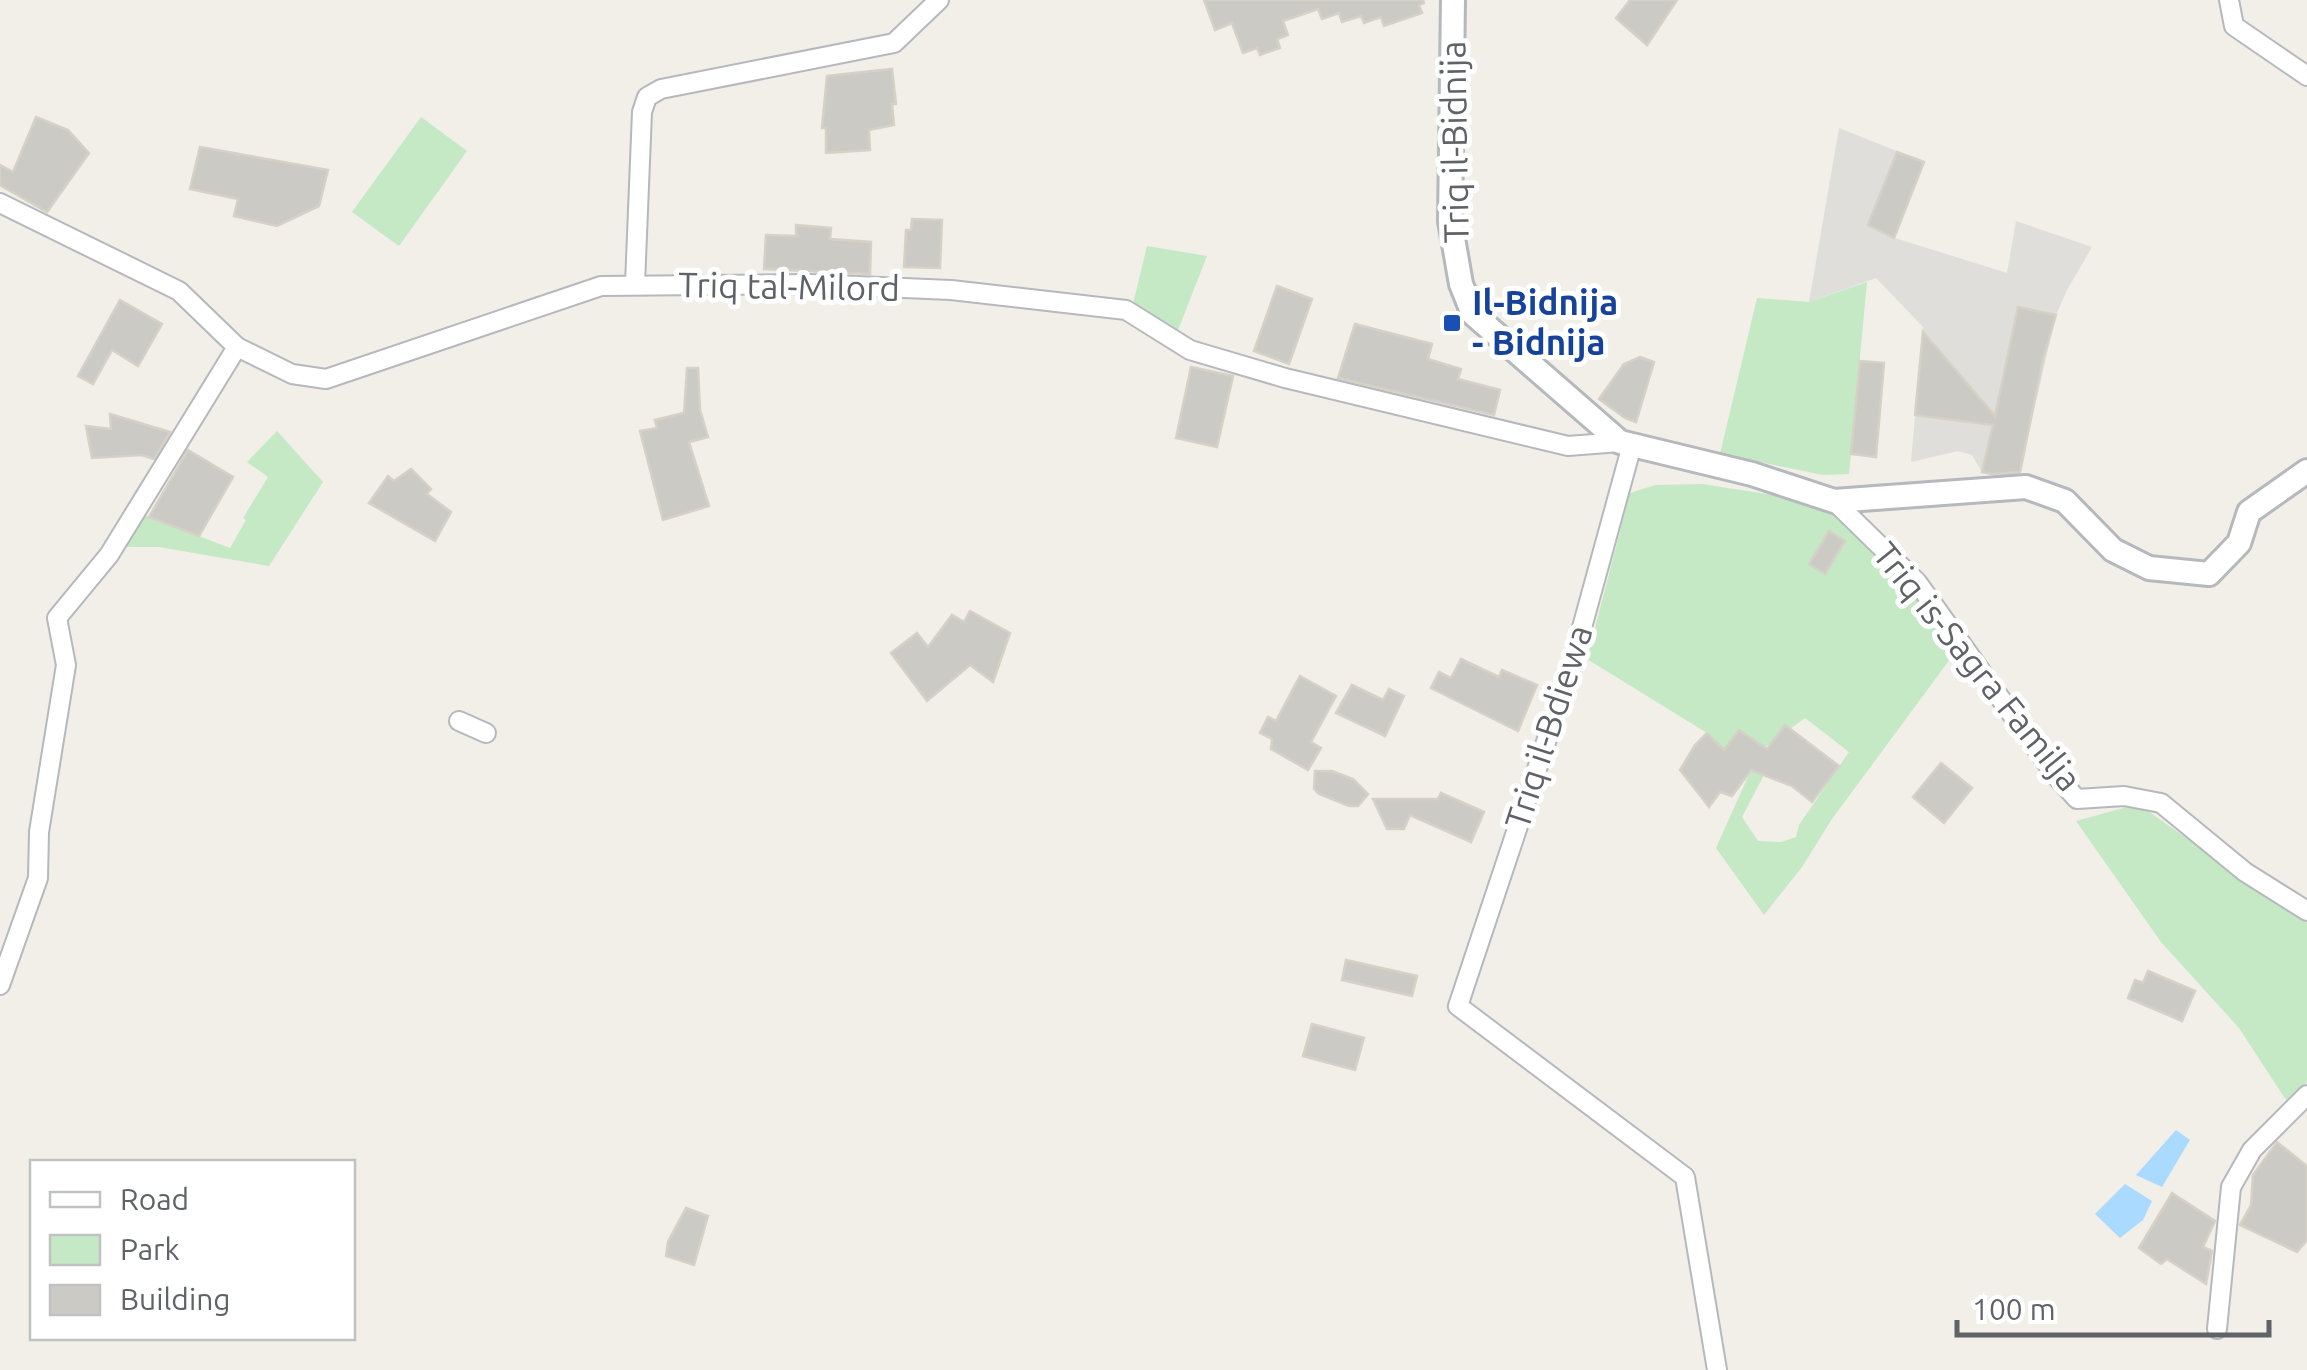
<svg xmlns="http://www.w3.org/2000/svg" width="2307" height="1370" font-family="Ubuntu,sans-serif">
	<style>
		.industrial { fill: #e0deda }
		.green { fill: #c5e8c5 }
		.water { fill: #aadaff }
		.building { fill: #cccac5; stroke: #d6d1c6; stroke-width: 2.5 }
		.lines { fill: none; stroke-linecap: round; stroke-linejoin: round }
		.minor-casing { stroke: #b5b8bc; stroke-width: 22 }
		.tertiary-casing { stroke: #b5b8bc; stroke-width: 28 }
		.minor { stroke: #fff; stroke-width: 18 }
		.tertiary { stroke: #fff; stroke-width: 22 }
		.transit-dot { fill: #1a4fb4; stroke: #fff; stroke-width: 4 }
		.labels { text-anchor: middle; stroke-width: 10; stroke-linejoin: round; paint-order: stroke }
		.street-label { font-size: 35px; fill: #5f6368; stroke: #fff }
		.transit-label { font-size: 35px; font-weight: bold; fill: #164399; stroke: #fff; text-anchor: start }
	</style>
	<rect width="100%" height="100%" fill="#f1efe8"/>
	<path class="industrial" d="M1839,128L1924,162L1895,238L2007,273L2016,221L2092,247L2067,290L2056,315L2018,480L1982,472L1972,455L1958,451L1911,462L1923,327L1876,278L1809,302Z"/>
	<g class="green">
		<path d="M421,117L467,151L399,246L352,212Z"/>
		<path d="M1147,246L1207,256L1178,330L1133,304Z"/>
		<path d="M1867,282L1849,474L1823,475L1720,454L1757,298L1809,302Z"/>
		<path d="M277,431L323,482L269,566L159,547H123L141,514L230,548L246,520L243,518L268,477L247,462Z"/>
		<path d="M1703,484C1741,491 1782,494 1818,505C1854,516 1932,618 1956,651L1832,819L1802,867L1764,915L1716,848L1751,770L1764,775L1742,817L1758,841L1781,842L1796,837L1799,825L1849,752L1805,718L1765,747L1739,731L1724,750L1707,733L1587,659L1630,493L1655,485Z"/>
		<path d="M2138,804L2307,923V1082L2286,1100L2239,1028L2161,942L2076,821Z"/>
	</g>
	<g class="water">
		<path d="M2176,1130L2190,1140L2162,1187L2136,1175Z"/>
		<path d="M2125,1184L2152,1201L2143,1220L2120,1238L2095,1214Z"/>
	</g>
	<g class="building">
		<path d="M1204,0H1423L1424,3L1419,5L1422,13L1384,26L1381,17L1364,23L1361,16L1342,22L1339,13L1322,19L1318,9L1283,21L1288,35L1277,39L1280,48L1260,55L1257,48L1243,53L1232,23L1215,30Z"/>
		<path d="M1630,0H1677L1647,45L1616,18Z"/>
		<path d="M892,69L896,104H892L894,125L869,130L870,150L826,153V128H822L827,76Z"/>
		<path d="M36,117L68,130L89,153L47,212L0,185V165L13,172Z"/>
		<path d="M200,147L328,170L319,206L277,226L234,216L238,199L190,189Z"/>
		<path d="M1897,152L1924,162L1894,238L1868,225Z"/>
		<path d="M912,219L942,220L940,268L904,267L906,230H911Z"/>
		<path d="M796,225L831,228L830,239L871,242L870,274L764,269L766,235L796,236Z"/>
		<path d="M1277,286L1312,299L1289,364L1254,351Z"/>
		<path d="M120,300L162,324L138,366L112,350L93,384L78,376Z"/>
		<path d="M2018,307L2056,315L2043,359L2020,472L1992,474L1982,472L1993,425L1915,415L1923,332L1995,416Z"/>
		<path d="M1355,324L1432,344L1428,359L1461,369L1458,379L1500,390L1494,415L1338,378Z"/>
		<path d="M1640,357L1654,362L1636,422L1625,418L1599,399L1624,364Z"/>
		<path d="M1860,361L1884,363L1876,457L1851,454Z"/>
		<path d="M1191,367L1233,376L1217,447L1176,438Z"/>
		<path d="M687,368H698L700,410L708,437L689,442L709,506L663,520L640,431L657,428L655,420L684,413Z"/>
		<path d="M110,414L170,432L154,459L142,455L92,458L86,426L111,429Z"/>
		<path d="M188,450L233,477L199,536L149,517Z"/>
		<path d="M411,469L431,489L427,494L451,512L435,541L369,503L388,476L394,481Z"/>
		<path d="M1829,531L1845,541L1825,574L1809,564Z"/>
		<path d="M970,611L1010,633L993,682L970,665L927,701L891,653L917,633L928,647L952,615L964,622Z"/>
		<path d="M1461,659L1499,677L1502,670L1537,685L1518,731L1431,688L1439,672L1451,678Z"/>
		<path d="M1300,676L1336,696L1311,742L1321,748L1308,770L1271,749L1272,739L1260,733L1268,717L1276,721Z"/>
		<path d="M1352,685L1383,700L1389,689L1404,696L1385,736L1336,713Z"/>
		<path d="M1785,725L1839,766L1812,802L1792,786L1751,770L1732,796L1720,792L1709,807L1680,770L1695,745L1707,733L1724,750L1739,730L1767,749Z"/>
		<path d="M1941,763L1972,788L1944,823L1913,797Z"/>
		<path d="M1315,771H1332L1353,779L1368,794L1358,806H1349L1319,794L1314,789Z"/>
		<path d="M1441,793L1484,812L1471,842L1410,815L1404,829H1387L1373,799H1438Z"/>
		<path d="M1346,960L1417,976L1412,996L1342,980Z"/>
		<path d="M2148,971L2195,991L2182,1021L2128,998L2135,980L2143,983Z"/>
		<path d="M1312,1024L1364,1038L1355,1070L1303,1056Z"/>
		<path d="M2277,1142L2307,1166V1240L2297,1252L2240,1225L2251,1205L2253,1175Z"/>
		<path d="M2172,1193L2215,1221L2203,1247L2212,1251L2206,1284L2167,1259L2161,1264L2139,1248Z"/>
		<path d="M686,1208L708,1216L694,1265L666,1256L668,1242Z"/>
	</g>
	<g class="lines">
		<g class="minor-casing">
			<g id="minor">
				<path d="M2229,0L2234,26L2307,76"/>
				<path d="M0,203L179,291L237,347L292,374L326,379L601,286L810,284L951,290L1126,310L1190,350L1285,378L1568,446L1620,442"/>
				<path d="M635,284L642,112L647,97L661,89L894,43L939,0"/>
				<path d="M1632,445L1572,664L1458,1006L1685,1177L1717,1370"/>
				<path d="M1834,501L1917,582L2056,776L2077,799L2124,796L2161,803L2245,872L2307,911"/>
				<path d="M459,721L486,733"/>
				<path d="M0,985L38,878L39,832L66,665L57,618L109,555L237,347"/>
				<path d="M2217,1329L2231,1187L2252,1150L2307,1095"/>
			</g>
		</g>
		<g class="tertiary-casing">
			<path id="tertiary" d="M1453,0L1450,221L1461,284L1473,314L1620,442L1752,474L1834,501L2026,487L2065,501L2113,550L2149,568L2209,574L2239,543L2249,512L2307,471"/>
		</g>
		<use href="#minor" class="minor"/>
		<use href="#tertiary" class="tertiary"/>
	</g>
	<rect class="transit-dot" x="1442" y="313" width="20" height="20" rx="5"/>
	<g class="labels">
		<g class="street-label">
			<text transform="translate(1455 142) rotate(-91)" y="12">Triq il-Bidnija</text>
			<text transform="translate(789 287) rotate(1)" y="12">Triq tal-Milord</text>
			<text transform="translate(1977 667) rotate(51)" y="12">Triq is-Sagra Familja</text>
			<text transform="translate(1549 727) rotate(-72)" y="12">Triq il-Bdiewa</text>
		</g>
		<g class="transit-label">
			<text x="1472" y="315">Il-Bidnija<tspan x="1472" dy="40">- Bidnija</tspan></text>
		</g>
	</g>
	<rect x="30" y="1160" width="325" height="180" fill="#ffffff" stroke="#bfc1c3" stroke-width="2.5"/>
	<rect x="50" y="1192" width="50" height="15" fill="#ffffff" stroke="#bfc1c3" stroke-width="2.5"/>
	<text x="120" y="1210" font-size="30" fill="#5f6368">Road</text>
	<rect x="50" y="1235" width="50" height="30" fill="#c5e8c5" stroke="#bfc1c3" stroke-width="2.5"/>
	<text x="120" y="1260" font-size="30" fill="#5f6368">Park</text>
	<rect x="50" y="1285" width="50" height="30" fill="#cccac5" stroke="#bfc1c3" stroke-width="2.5"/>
	<text x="120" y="1310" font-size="30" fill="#5f6368">Building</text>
	<path d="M1957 1320v15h312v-15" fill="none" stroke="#5f6368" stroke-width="5"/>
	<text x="1972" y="1320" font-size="30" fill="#5f6368" stroke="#ffffff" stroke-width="8" paint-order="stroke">100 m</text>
</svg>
